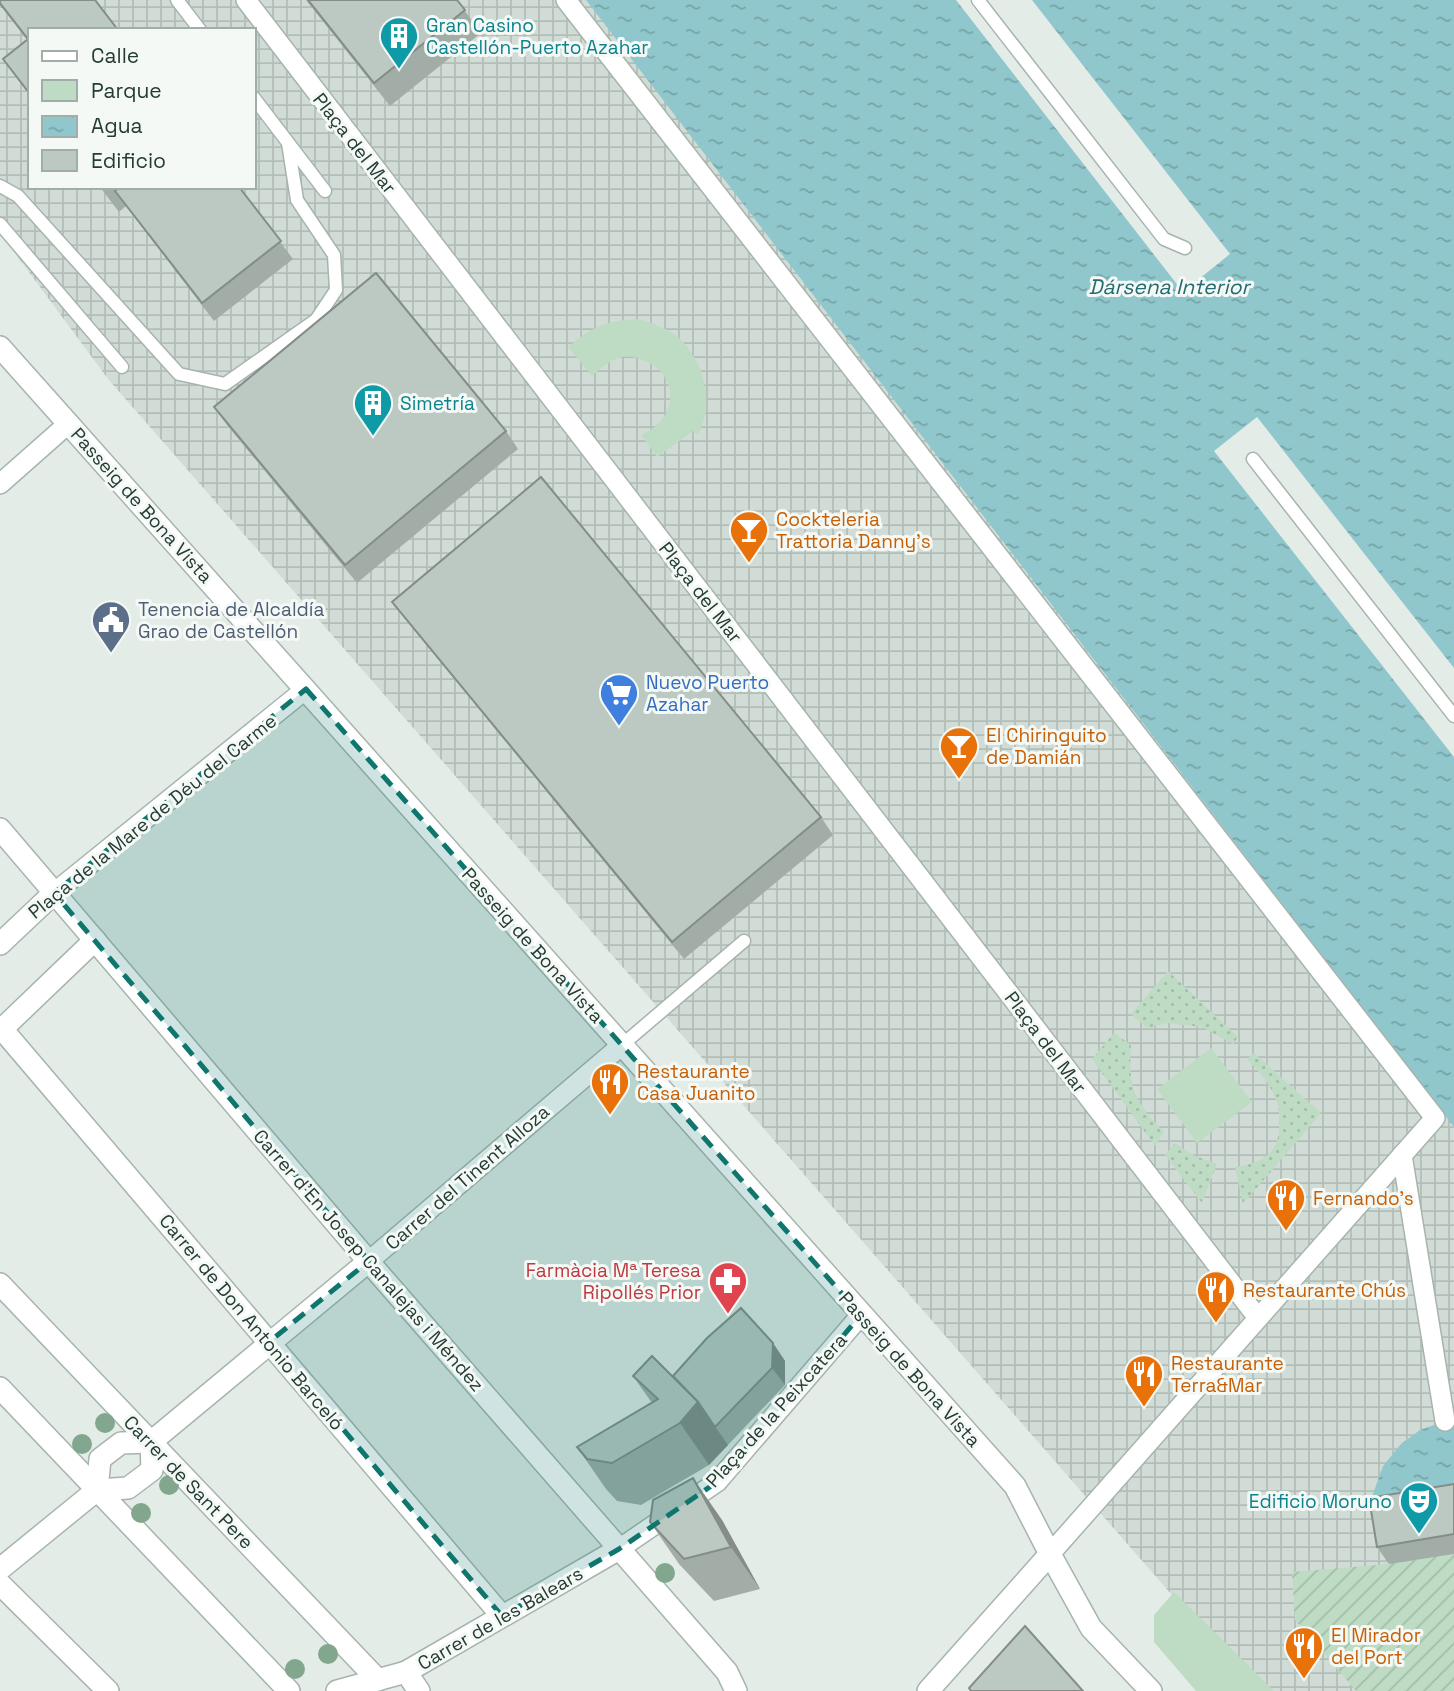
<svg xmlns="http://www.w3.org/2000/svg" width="1454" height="1691" font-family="'Space Grotesk',sans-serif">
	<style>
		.industrial { fill: url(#industrial-grid); fill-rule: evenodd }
		.grass { fill: url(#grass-dots) }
		.park { fill: #bedbc4 }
		.garden { fill: url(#garden-furrows) }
		.water { fill: url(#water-ripples) }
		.pier { fill: #e4ece8 }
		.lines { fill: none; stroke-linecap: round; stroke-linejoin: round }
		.service-casing { stroke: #a7b4ae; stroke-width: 15 }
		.pedestrian-casing { stroke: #a7b4ae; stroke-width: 22 }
		.minor-casing { stroke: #a7b4ae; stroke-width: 24 }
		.tertiary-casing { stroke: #a7b4ae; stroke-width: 24 }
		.service { stroke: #fff; stroke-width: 12 }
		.pedestrian { stroke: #fff; stroke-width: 19 }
		.minor { stroke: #fff; stroke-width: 21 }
		.tertiary { stroke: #fff; stroke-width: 21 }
		.tree { fill: #82a78e }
		.wall { fill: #a2ada8 }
		.shaded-wall { fill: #848d88 }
		.building { fill: #bcc9c3; stroke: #848d88; stroke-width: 2 }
		.marked { fill: #0f766e; fill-opacity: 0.2; stroke: #0f766e; stroke-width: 5; stroke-dasharray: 14 9; stroke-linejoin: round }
		.labels { text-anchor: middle; stroke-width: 6; stroke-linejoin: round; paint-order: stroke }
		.culture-label { font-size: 19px; fill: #0d838f; stroke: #f4f9f6; text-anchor: start }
		.street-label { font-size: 19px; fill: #253c34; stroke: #f4f9f6 }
		.food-label { font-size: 19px; fill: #c56008; stroke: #f4f9f6; text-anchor: start }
		.service-label { font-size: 19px; fill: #4e5e75; stroke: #f4f9f6; text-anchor: start }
		.shop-label { font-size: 19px; fill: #366cbe; stroke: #f4f9f6; text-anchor: start }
		.health-label { font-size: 19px; fill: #be3a42; stroke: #f4f9f6; text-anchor: end }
		.water-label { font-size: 21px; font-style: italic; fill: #246b73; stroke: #f4f9f6 }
	</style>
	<defs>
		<pattern id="industrial-grid" width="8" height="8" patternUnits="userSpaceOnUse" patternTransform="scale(1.75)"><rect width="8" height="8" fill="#d2dcd6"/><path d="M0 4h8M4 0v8" fill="none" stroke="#b4beb8"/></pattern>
		<pattern id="grass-dots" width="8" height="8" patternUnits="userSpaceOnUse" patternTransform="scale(1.75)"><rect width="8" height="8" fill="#bedbc4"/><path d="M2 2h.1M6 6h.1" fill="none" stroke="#a3bda9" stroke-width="1.8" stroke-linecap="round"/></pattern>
		<pattern id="garden-furrows" width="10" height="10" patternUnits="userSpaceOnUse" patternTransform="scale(1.75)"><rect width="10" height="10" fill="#bedbc4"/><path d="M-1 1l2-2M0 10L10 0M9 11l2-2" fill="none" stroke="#a3bda9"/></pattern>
		<pattern id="water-ripples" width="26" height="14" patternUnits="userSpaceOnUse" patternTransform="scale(1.75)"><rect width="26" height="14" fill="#90c7cc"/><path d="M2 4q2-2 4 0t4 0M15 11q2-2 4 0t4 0" fill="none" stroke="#75a3a6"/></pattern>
	</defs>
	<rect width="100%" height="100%" fill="#e4ece8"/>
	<path class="industrial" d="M0,0H1454V1691H1256L108,379L0,233ZM30,30H254V187H30Z"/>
	<g class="grass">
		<path d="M1168,971L1238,1037L1233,1044L1202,1027L1168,1023L1147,1028L1131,1014Z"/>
		<path d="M1114,1033L1131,1045C1128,1088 1134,1101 1164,1132L1155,1146L1092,1059Z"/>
		<path d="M1254,1053L1321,1113L1243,1204L1235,1167C1262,1163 1281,1153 1279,1122C1279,1114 1279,1106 1276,1100C1270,1083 1259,1072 1247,1059Z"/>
		<path d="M1175,1143L1193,1155L1217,1164L1202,1203L1165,1155Z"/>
	</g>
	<g class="park">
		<path d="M638,319C651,323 669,328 679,338C705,363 715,403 698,435L693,431L657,457L641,435C679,420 682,373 640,359C633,357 626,355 619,358C608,361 600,369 592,376L568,347C592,327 607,320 638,319Z"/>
		<path d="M1211,1048L1252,1102L1197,1143L1157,1089Z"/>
		<path d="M1174,1592L1274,1691H1196L1154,1642V1615Z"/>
	</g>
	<path class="garden" d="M1454,1554V1691H1356L1295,1620L1292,1572L1389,1564Z"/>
	<g class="water">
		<path d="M586,0H1454V1127Z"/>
		<path d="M1445,1421L1454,1422V1504L1373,1517V1494L1383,1466L1401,1444L1420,1430Z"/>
	</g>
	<g class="pier">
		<path d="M956,0H1032L1230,254L1183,292Z"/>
		<path d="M1257,417L1454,668V757L1214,451Z"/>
	</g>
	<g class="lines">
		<g class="service-casing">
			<g id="service">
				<path d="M177,0L200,30"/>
				<path d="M978,0L1164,239L1185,248"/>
				<path d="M254,98L325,191"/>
				<path d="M0,186L18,196L179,374L225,384L316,320L336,290L334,255L297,200L288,143"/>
				<path d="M0,224L122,367"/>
				<path d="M1253,459L1454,716"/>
				<path d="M622,1045L744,941"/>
			</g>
		</g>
		<g class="pedestrian-casing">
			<g id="pedestrian">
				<path d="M246,0L1258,1318"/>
				<path d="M566,0L1435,1118L1050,1554"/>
				<path d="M0,484L69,423"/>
				<path d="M54,893L306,689"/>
				<path d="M1402,1155L1445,1421"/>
				<path d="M369,1261L622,1045"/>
				<path d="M619,1549L717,1482L861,1315"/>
			</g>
		</g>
		<g class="minor-casing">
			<g id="minor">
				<path d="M0,829L381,1276L727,1672L736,1691"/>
				<path d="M0,944L54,893"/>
				<path d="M2,1029L502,1616"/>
				<path d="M0,1031L95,940"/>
				<path d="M0,1284L378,1680"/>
				<path d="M0,1388L289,1691"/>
				<path d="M97,1490L100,1459L121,1443L151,1442L369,1261"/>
				<path d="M0,1569L97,1490L128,1488L152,1470L151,1442"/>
				<path d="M0,1584L108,1691"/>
				<path d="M406,1672L419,1691"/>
				<path d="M337,1691L406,1672L619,1549"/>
			</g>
		</g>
		<g class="tertiary-casing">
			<g id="tertiary">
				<path d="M0,347L1015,1486L1050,1554L1091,1628L1151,1691"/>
				<path d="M928,1691L1050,1554"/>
			</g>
		</g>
		<use href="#service" class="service"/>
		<use href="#pedestrian" class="pedestrian"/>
		<use href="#minor" class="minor"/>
		<use href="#tertiary" class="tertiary"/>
	</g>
	<g class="tree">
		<circle cx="105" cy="1423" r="10"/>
		<circle cx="82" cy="1444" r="10"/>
		<circle cx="169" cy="1485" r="10"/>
		<circle cx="141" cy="1513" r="10"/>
		<circle cx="665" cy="1573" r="10"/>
		<circle cx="328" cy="1654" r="10"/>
		<circle cx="295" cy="1669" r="10"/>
	</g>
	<g class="wall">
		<path d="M0,0L30,30V96L3,59L27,40L0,5Z"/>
		<path d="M306,0H457L481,33L390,106Z"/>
		<path d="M100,187H239L293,259L214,321L126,206L119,212Z"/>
		<path d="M214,407L506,431L518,449L357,583L227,425Z"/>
		<path d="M392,602L821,817L833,835L684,959L405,619Z"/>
		<path d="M773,1343L785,1361V1385L709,1465L641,1505L617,1501L606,1489L577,1447L652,1403L633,1376H673Z"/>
		<path d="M1454,1484V1554L1389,1564L1377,1547Z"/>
		<path d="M722,1520L760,1589L714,1601L679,1564L650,1522Z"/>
	</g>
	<g class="shaded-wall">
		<path d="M773,1343L785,1361V1385L772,1368Z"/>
		<path d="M698,1402L728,1445L709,1465L680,1423Z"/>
		<path d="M693,1478L722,1520L760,1589L731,1547Z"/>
	</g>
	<g class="building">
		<path d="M0,0H95L118,30H30V94L3,59L28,39L0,3Z"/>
		<path d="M308,0H457L465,10L374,83Z"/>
		<path d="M120,187H239L281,241L202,303L115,191Z"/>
		<path d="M376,273L506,431L345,565L214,407Z"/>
		<path d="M541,477L821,817L672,942L392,602Z"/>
		<path d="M741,1308L773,1343L772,1368L715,1427L698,1402L673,1376L707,1338Z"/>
		<path d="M652,1356L698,1402L680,1423L612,1463L587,1459L577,1447L658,1399L633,1376Z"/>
		<path d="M693,1478L731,1547L684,1559L650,1522L653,1500Z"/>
		<path d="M1454,1484V1534L1377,1547L1369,1498Z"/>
		<path d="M1025,1626L1083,1691H971L969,1688Z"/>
	</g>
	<path class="marked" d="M306,689L861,1315L717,1482L619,1549L502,1616L269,1342L369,1261L54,893Z"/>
	<defs>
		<g id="building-pin" transform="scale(2.0125)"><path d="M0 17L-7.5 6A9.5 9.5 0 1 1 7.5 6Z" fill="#0f9aa8" stroke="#f4f9f6"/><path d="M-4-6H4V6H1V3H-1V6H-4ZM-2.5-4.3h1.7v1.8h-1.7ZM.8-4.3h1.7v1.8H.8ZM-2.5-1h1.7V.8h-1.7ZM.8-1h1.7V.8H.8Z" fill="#fff"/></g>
		<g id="bar-pin" transform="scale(2.0125)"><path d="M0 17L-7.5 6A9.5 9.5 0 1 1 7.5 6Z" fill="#e8710a" stroke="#f4f9f6"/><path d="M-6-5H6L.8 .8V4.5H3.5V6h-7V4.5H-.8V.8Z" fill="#fff"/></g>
		<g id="civic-pin" transform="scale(2.0125)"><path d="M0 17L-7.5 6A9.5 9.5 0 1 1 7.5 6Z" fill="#5c6f8a" stroke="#f4f9f6"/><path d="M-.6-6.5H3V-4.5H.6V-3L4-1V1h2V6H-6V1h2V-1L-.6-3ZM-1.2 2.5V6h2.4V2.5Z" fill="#fff"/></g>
		<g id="supermarket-pin" transform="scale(2.0125)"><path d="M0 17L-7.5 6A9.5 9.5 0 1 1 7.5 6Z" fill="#3f7fe0" stroke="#f4f9f6"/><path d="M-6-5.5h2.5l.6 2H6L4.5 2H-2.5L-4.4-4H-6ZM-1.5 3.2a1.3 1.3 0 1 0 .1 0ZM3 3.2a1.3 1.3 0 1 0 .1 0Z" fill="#fff"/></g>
		<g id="restaurant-pin" transform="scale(2.0125)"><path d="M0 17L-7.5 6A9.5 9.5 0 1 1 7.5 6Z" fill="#e8710a" stroke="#f4f9f6"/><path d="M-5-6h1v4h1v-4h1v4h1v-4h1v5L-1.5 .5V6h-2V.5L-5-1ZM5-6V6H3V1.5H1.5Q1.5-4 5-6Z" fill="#fff"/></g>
		<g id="pharmacy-pin" transform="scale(2.0125)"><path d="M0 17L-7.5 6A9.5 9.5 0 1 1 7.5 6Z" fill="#e0444e" stroke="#f4f9f6"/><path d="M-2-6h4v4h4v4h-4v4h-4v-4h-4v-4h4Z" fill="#fff"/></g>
		<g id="theatre-pin" transform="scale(2.0125)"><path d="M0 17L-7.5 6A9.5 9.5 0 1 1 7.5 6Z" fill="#0f9aa8" stroke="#f4f9f6"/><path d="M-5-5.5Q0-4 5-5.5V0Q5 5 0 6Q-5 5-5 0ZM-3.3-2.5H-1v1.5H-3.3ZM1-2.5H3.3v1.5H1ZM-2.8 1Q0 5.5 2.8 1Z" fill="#fff"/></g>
	</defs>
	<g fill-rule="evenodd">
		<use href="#building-pin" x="399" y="36"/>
		<use href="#building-pin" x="373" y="403"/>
		<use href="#bar-pin" x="749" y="530"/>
		<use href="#civic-pin" x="111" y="620"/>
		<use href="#supermarket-pin" x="619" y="693"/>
		<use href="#bar-pin" x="959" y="746"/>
		<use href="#restaurant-pin" x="610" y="1082"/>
		<use href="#restaurant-pin" x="1286" y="1198"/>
		<use href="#pharmacy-pin" x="728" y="1281"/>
		<use href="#restaurant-pin" x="1216" y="1290"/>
		<use href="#restaurant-pin" x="1144" y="1374"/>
		<use href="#theatre-pin" x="1419" y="1501"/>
		<use href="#restaurant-pin" x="1304" y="1646"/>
	</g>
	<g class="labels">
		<g class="culture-label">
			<text x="426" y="32">Gran Casino<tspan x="426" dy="22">Castellón-Puerto Azahar</tspan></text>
			<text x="400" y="410">Simetría</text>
			<text x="1392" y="1508" text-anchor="end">Edificio Moruno</text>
		</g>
		<g class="street-label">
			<text transform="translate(355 143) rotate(52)" y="7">Plaça del Mar</text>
			<text transform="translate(142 505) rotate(48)" y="7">Passeig de Bona Vista</text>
			<text transform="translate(701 592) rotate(52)" y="7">Plaça del Mar</text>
			<text transform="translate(152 816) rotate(-39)" y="7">Plaça de la Mare de Déu del Carme</text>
			<text transform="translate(533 945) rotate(48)" y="7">Passeig de Bona Vista</text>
			<text transform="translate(1046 1042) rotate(53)" y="7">Plaça del Mar</text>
			<text transform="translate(467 1177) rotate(-41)" y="7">Carrer del Tinent Alloza</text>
			<text transform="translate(369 1260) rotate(49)" y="7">Carrer d'En Josep Canalejas i Méndez</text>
			<text transform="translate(252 1322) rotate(50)" y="7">Carrer de Don Antonio Barceló</text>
			<text transform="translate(910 1369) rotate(48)" y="7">Passeig de Bona Vista</text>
			<text transform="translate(776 1410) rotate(-48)" y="7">Plaça de la Peixcatera</text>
			<text transform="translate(189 1482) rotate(46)" y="7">Carrer de Sant Pere</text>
			<text transform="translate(500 1618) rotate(-30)" y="7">Carrer de les Balears</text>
		</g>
		<g class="food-label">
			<text x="776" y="526">Cockteleria<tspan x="776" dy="22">Trattoria Danny's</tspan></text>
			<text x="986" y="742">El Chiringuito<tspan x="986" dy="22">de Damián</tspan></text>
			<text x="637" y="1078">Restaurante<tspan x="637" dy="22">Casa Juanito</tspan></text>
			<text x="1313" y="1205">Fernando's</text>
			<text x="1243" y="1297">Restaurante Chús</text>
			<text x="1171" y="1370">Restaurante<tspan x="1171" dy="22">Terra&amp;Mar</tspan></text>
			<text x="1331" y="1642">El Mirador<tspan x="1331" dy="22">del Port</tspan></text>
		</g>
		<g class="service-label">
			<text x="138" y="616">Tenencia de Alcaldía<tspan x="138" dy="22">Grao de Castellón</tspan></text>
		</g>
		<g class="shop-label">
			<text x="646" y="689">Nuevo Puerto<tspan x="646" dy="22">Azahar</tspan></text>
		</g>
		<g class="health-label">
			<text x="701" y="1277">Farmàcia Mª Teresa<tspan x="701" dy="22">Ripollés Prior</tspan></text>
		</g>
		<g class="water-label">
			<text x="1169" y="294">Dársena Interior</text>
		</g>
	</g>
	<rect x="28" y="28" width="228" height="161" fill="#f4f9f6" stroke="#a1ada8" stroke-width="2"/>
	<rect x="42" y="51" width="35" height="10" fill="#ffffff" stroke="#a1ada8" stroke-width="2"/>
	<text x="91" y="63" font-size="21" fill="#253c34">Calle</text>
	<rect x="42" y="80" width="35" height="21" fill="#bedbc4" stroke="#a1ada8" stroke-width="2"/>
	<text x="91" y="98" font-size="21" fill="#253c34">Parque</text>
	<rect x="42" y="116" width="35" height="21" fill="url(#water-ripples)" stroke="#a1ada8" stroke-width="2"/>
	<text x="91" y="133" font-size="21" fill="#253c34">Agua</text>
	<rect x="42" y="150" width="35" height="21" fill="#bcc9c3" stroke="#a1ada8" stroke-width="2"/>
	<text x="91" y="168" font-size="21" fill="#253c34">Edificio</text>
</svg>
